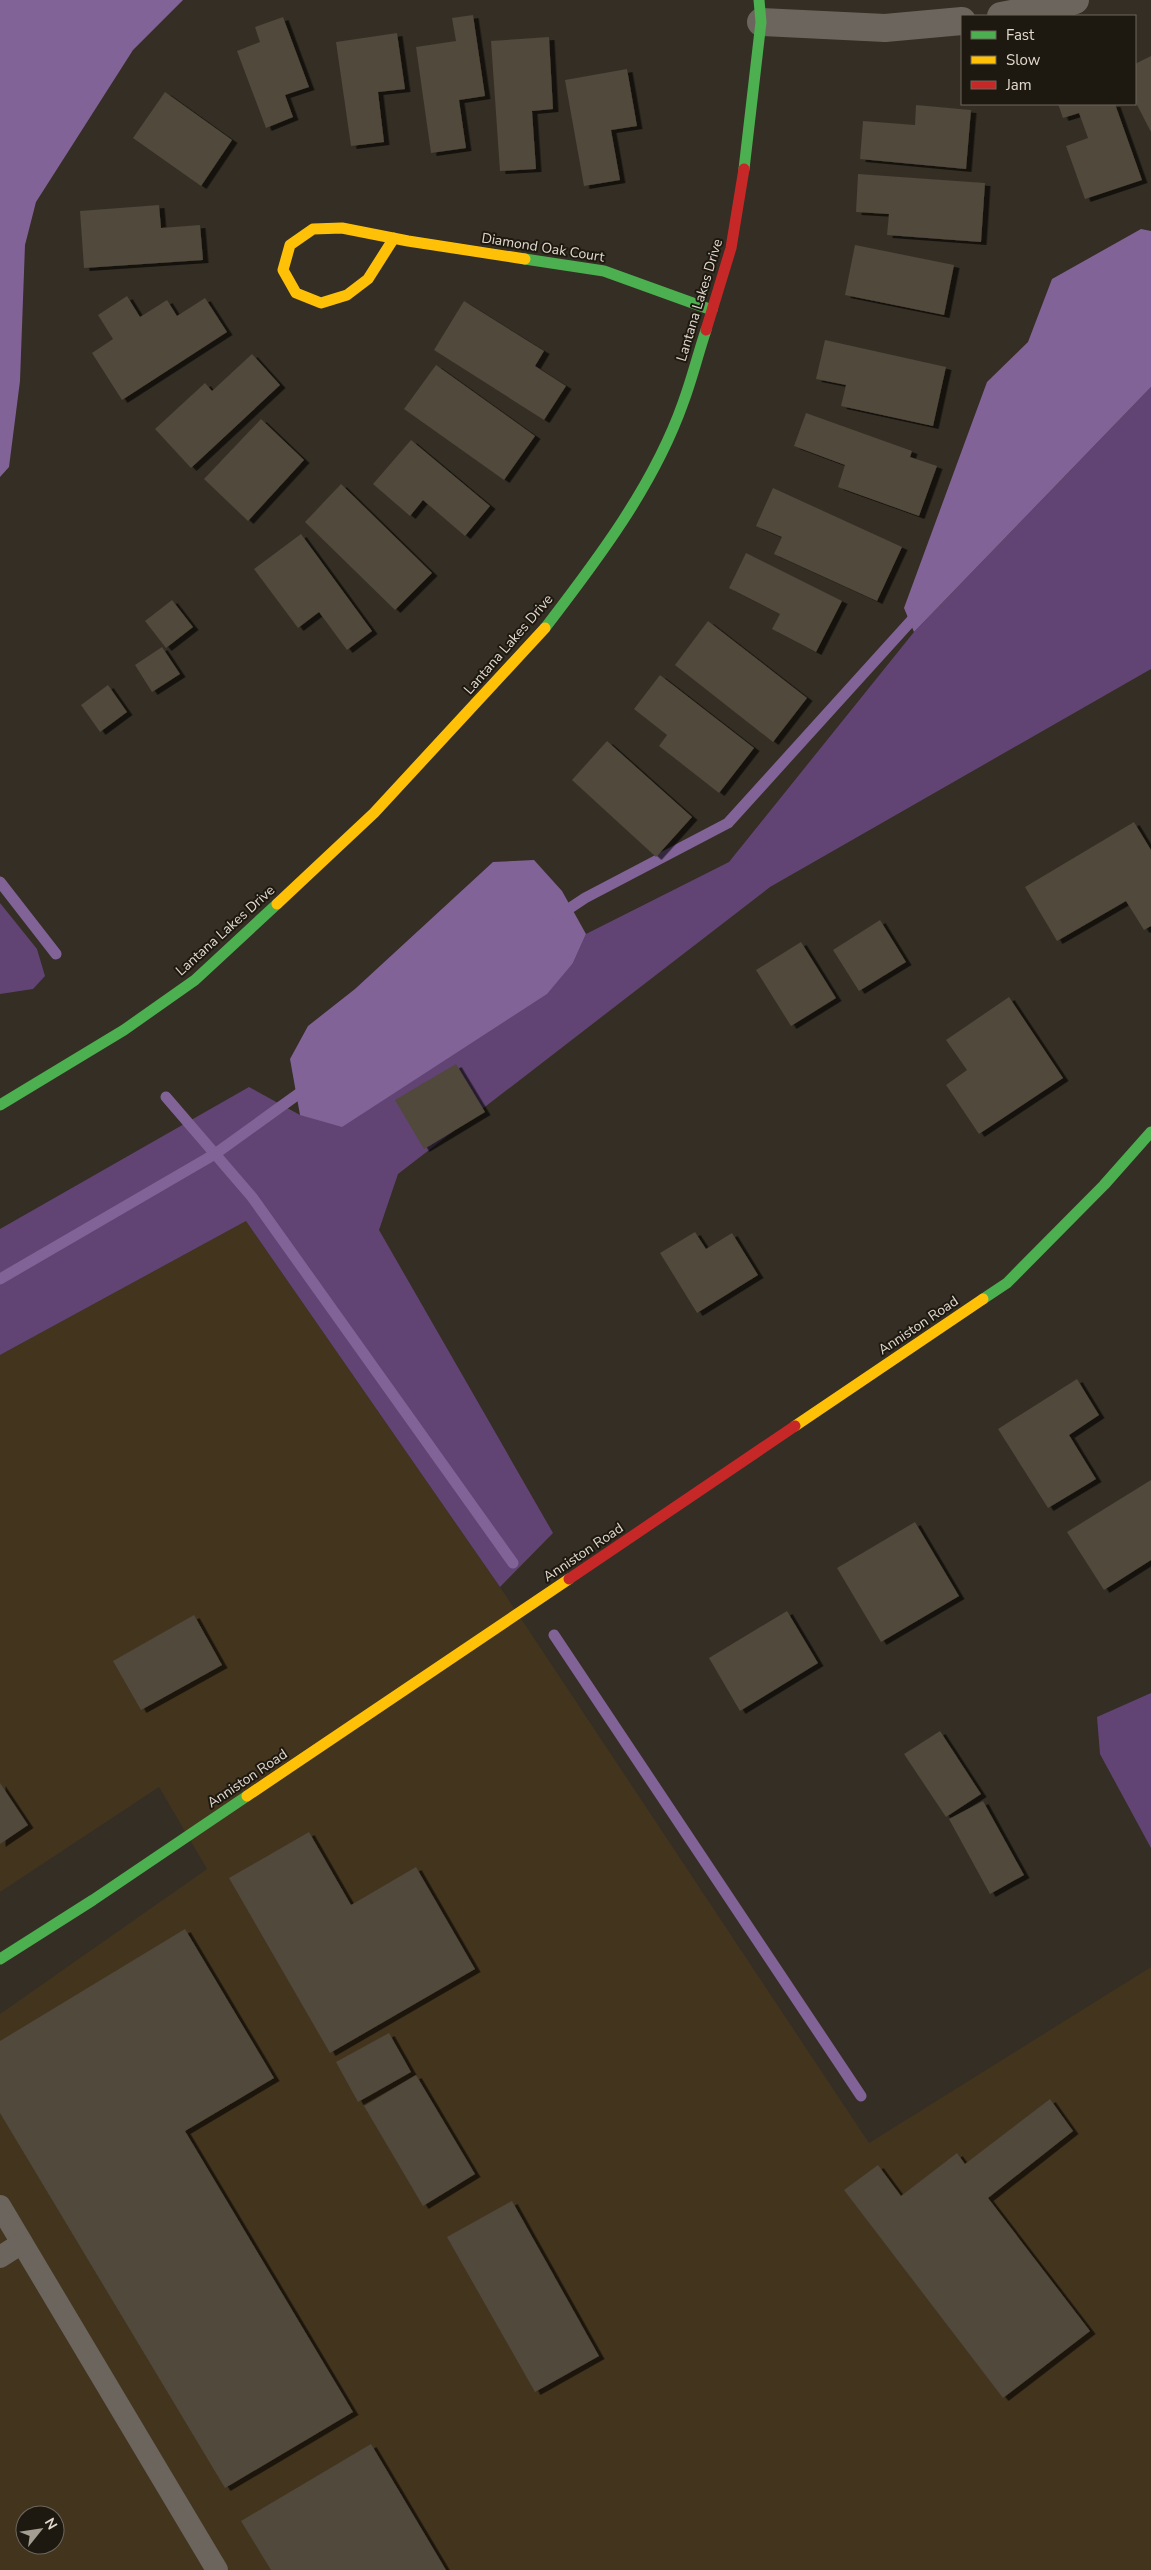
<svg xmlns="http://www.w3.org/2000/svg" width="1151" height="2570" font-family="'Nunito Sans',sans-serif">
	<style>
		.built { fill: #43341e; fill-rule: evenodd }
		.green { fill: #614473 }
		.water { fill: #816397 }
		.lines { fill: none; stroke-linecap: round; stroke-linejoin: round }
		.stream { stroke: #816397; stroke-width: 11 }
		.building { fill: #51483a; filter: url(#shadow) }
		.lane { stroke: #6b655d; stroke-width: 22 }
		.street { stroke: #6b655d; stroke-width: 28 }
		.fast { stroke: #4caf50; stroke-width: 11 }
		.slow { stroke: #ffc107; stroke-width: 11 }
		.jam { stroke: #c62828; stroke-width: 11 }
		.labels { text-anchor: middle; stroke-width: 4; stroke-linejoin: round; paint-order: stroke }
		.street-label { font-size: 14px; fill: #e1d9ce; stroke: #1e1910 }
	</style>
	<defs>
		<filter id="shadow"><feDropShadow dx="5.5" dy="3" stdDeviation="0" flood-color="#0009"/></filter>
	</defs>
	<rect width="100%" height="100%" fill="#342e24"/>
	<path class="built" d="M246,1221L500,1587L869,2143L1151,1967V2570H0V2014L207,1869L159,1787L0,1892V1355ZM25,2515H55V2545H25Z"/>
	<g class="green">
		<path d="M1151,387V669L770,887L398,1174L379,1230L553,1533L500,1587L246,1221L0,1355V1229L249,1087L300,1115L573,963L586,934L729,862L914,632Z"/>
		<path d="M0,903L37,949L45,976L33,989L0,994Z"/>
		<path d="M1151,1693V1848L1100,1754L1097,1717Z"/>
	</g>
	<g class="water">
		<path d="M0,0H183L133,50L36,202L25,245L20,381L9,467L0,477Z"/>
		<path d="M1141,229L1151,231V387L914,632L904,608L987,382L1028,342L1052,279Z"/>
		<path d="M534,860L562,891L586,934L573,963L547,994L342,1127L300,1115L290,1059L308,1026L355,989L493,862Z"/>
	</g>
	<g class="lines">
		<g class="stream">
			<path d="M0,882L56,954"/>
			<path d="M558,916L585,898L728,823L920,611"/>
			<path d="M166,1097L252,1197L513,1563"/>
			<path d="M0,1279L215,1154L308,1087"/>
			<path d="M554,1635L861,2096"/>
		</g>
	</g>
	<g class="building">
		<path d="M473,15L485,96L459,100L466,148L431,153L416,47L456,41L452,18Z"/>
		<path d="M283,17L309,87L285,95L293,117L266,128L237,51L260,42L255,27Z"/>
		<path d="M397,33L405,89L378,92L384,142L351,146L336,42Z"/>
		<path d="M549,37L553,109L532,111L536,169L500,171L491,41Z"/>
		<path d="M1151,56V132L1135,101V64Z"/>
		<path d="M627,69L637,126L611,130L620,180L584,186L565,80Z"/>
		<path d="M165,92L232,140L201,186L133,138Z"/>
		<path d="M1058,104H1115L1142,180L1085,199L1066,146L1088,138L1079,113L1063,118Z"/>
		<path d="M916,105L971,110L966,169L860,159L863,121L915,125Z"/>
		<path d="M858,174L985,183L981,242L887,235L889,214L856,212Z"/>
		<path d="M159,205L161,228L200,225L203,260L84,268L80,211Z"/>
		<path d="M855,245L954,265L944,315L845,295Z"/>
		<path d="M127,296L140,317L167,300L177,316L205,298L227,332L122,400L92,353L113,339L98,315Z"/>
		<path d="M464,301L544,351L535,366L566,386L544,420L434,350Z"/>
		<path d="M825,340L946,367L933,426L841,406L846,385L816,379Z"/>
		<path d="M252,354L280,385L191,468L155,429L205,383L212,391Z"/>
		<path d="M436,365L535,436L504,480L404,409Z"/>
		<path d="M806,413L912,451L910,457L937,466L919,516L838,487L845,465L794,446Z"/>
		<path d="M261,419L304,460L248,521L204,479Z"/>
		<path d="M411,440L490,506L465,536L423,500L410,516L373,484Z"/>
		<path d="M341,484L432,573L395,610L305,522Z"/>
		<path d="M773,488L902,547L877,601L774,554L782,537L756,526Z"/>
		<path d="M301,534L372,631L347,650L319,612L298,628L254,569Z"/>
		<path d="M746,553L842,601L816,652L772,629L780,614L729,588Z"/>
		<path d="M172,600L193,627L166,648L145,621Z"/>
		<path d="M708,621L807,698L773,742L675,665Z"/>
		<path d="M162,647L180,674L152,692L135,665Z"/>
		<path d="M660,675L754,748L719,793L659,746L667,735L634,709Z"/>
		<path d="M108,685L127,712L100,732L81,705Z"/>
		<path d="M607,741L692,817L656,857L572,780Z"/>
		<path d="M1134,822L1151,850V926L1144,930L1126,901L1057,941L1025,887Z"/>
		<path d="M880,920L906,962L859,991L833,950Z"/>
		<path d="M801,942L836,998L791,1026L756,970Z"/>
		<path d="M1009,997L1063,1078L979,1134L946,1085L967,1070L946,1040Z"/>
		<path d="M456,1064L485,1112L424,1149L395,1100Z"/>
		<path d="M695,1232L706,1249L732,1233L758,1275L697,1313L660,1253Z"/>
		<path d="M1077,1379L1099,1415L1069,1435L1096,1479L1048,1508L998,1429Z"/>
		<path d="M1151,1480V1560L1104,1590L1067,1532Z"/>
		<path d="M915,1522L959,1596L881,1642L837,1568Z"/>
		<path d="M787,1611L818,1663L740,1711L709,1658Z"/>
		<path d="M194,1615L222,1665L141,1710L113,1661Z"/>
		<path d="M940,1731L981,1794L946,1817L904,1754Z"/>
		<path d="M0,1783L28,1825L0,1844Z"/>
		<path d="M983,1801L1024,1875L990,1894L949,1819Z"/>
		<path d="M309,1832L351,1905L416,1867L475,1969L330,2053L229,1878Z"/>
		<path d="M185,1929L274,2078L185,2131L353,2412L225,2488L0,2113V2041Z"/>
		<path d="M389,2033L411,2072L358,2102L336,2062Z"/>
		<path d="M416,2075L475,2174L423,2206L364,2106Z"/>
		<path d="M1050,2099L1073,2131L988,2198L1090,2331L1003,2398L844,2190L878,2165L901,2196L957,2153L965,2164Z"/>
		<path d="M512,2201L599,2356L535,2392L447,2237Z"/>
		<path d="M371,2444L446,2570H271L241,2521Z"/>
	</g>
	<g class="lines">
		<g class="lane">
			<path d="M0,2206L217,2570"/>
			<path d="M0,2257L22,2243"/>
		</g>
		<g class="street">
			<path d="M1001,16L1064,4L1075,0"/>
			<path d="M761,22L885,28L962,21"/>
		</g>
		<g class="fast">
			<path d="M744,169L761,22L759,0"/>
			<path d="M525,259L604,271L712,310"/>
			<path d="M545,628C598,559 654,485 683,403C692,379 698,354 706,330"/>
			<path d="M0,1105L124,1030L195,980L277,904"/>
			<path d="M983,1299L1007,1283L1104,1185L1151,1132"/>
			<path d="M0,1959L93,1900L247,1796"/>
		</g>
		<g class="slow">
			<path d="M394,238L368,279L347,295L321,303L296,293L283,270L290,245L313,229L342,228L408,241L525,259"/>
			<path d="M277,904L374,813L545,628"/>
			<path d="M795,1426L983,1299"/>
			<path d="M247,1796L569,1579"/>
		</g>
		<g class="jam">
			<path d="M706,330L731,248L744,169"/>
			<path d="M569,1579L795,1426"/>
		</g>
	</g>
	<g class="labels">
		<g class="street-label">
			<text transform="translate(543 247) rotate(9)" y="5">Diamond Oak Court</text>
			<text transform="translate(699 300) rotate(-73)" y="5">Lantana Lakes Drive</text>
			<text transform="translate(508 644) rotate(-49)" y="5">Lantana Lakes Drive</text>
			<text transform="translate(225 930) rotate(-42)" y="5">Lantana Lakes Drive</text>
			<text transform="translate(918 1325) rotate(-34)" y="5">Anniston Road</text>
			<text transform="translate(583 1552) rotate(-34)" y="5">Anniston Road</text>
			<text transform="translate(247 1778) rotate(-34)" y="5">Anniston Road</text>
		</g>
	</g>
	<rect x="961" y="15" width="175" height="90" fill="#1e1910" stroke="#6c665c"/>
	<rect x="971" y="31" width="25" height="8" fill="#4caf50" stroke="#6c665c"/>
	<text x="1006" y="40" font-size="15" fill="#e1d9ce">Fast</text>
	<rect x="971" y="56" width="25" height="8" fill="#ffc107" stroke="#6c665c"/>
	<text x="1006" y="65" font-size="15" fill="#e1d9ce">Slow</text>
	<rect x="971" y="81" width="25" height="8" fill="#c62828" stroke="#6c665c"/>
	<text x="1006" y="90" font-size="15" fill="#e1d9ce">Jam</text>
	<g transform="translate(40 2530) rotate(60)"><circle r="24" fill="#1e1910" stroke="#6c665c"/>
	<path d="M0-4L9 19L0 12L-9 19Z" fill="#a49d92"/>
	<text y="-8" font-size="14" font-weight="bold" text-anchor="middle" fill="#e1d9ce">N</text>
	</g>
</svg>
